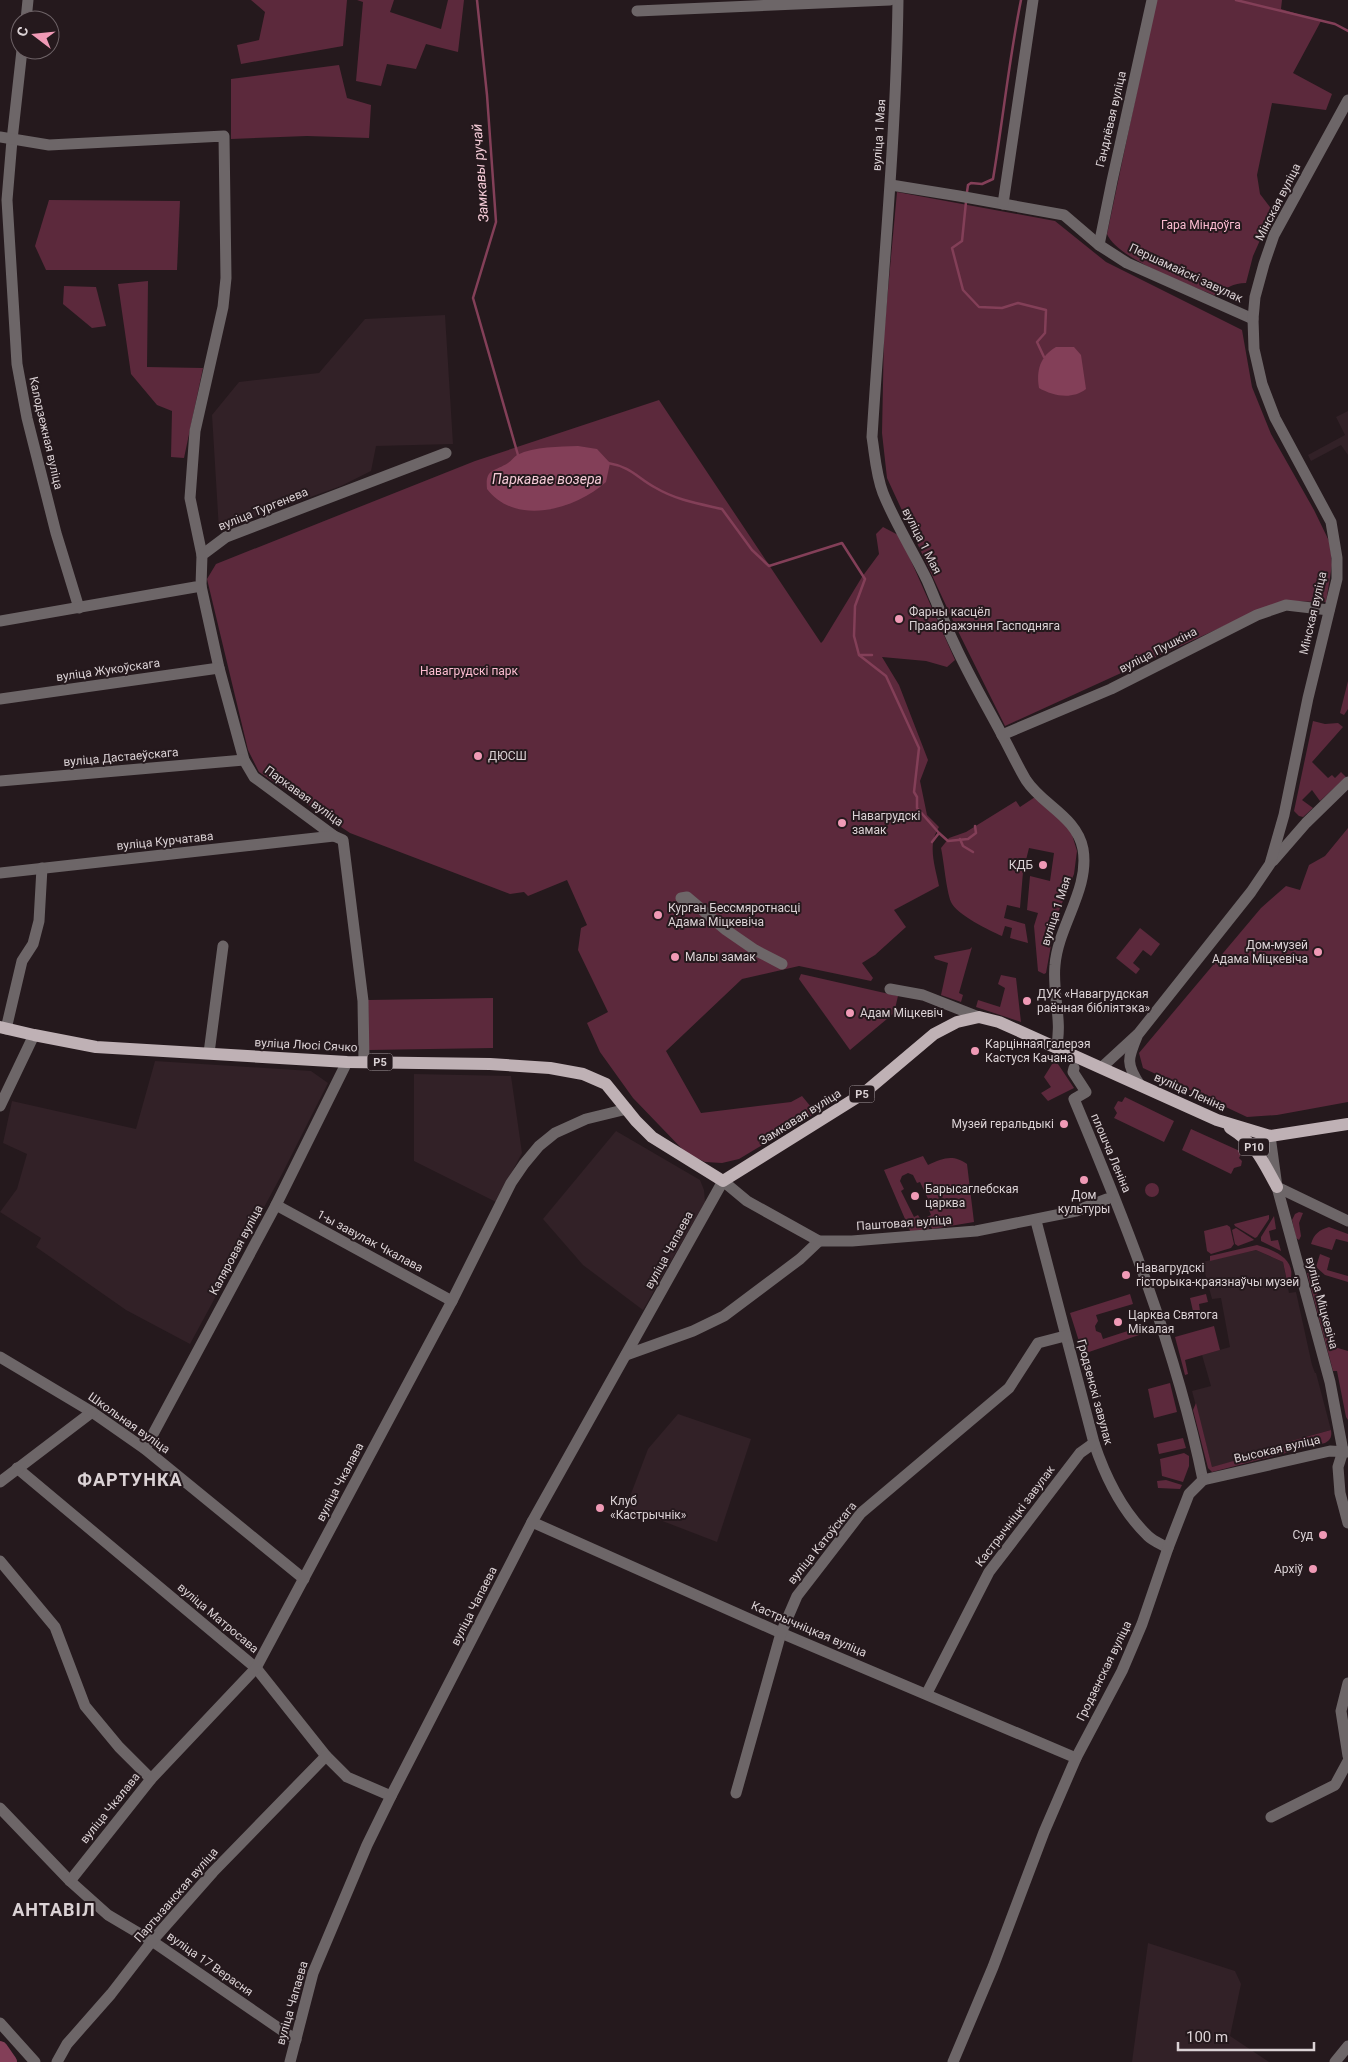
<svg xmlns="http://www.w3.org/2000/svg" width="1348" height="2062" font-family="Roboto,sans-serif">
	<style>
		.built { fill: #322127 }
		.green { fill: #5c293c }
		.water { fill: #833f58 }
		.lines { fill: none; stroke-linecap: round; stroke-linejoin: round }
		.stream { stroke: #833f58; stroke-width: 2.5 }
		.river { stroke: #833f58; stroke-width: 16 }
		.minor { stroke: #6d6668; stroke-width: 11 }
		.major { stroke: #bfb1b5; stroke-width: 12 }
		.poi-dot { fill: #f09ab6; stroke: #25191d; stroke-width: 2 }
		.labels { text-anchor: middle; stroke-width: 4; stroke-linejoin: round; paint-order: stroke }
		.shield { fill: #25191d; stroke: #a49a9e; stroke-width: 1 }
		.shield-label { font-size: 11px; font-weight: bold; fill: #dbd2d5 }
		.street-label { font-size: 12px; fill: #dbd2d5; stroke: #25191d }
		.park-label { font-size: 12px; fill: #fcbdd1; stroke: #25191d }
		.poi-label { font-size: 12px; fill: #dbd2d5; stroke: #25191d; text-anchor: start }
		.water-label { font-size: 14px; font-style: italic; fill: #f5cbd7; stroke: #25191d }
		.district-label { font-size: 18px; font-weight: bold; letter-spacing: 1px; fill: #dbd2d5; stroke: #25191d }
	</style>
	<rect width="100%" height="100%" fill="#25191d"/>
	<g class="built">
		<path d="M445,315L453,444L376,446L371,471L341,486L219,530L212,415L239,382L319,373L365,319Z"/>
		<path d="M1348,411V455L1341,445L1311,461L1308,455L1345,435L1336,417Z"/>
		<path d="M155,1061L311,1071L328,1083L282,1174L190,1344L126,1310L36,1247L41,1238L0,1212L17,1189L27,1154L3,1143L12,1101L136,1129Z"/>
		<path d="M414,1074L511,1076L522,1153L496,1202L414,1161Z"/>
		<path d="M616,1131L700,1180L704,1190L705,1202L643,1310L583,1265L543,1219Z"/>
		<path d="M1256,1250L1283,1262L1289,1293L1296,1292L1312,1365L1315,1373H1316L1331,1430L1284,1443V1446L1257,1454V1456L1212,1467L1192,1391L1211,1386L1202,1355L1230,1347L1221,1298L1212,1299L1202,1262Z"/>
		<path d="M678,1414L751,1439L717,1542L626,1507L648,1449Z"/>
		<path d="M1148,1943L1235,1971L1241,1984L1230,2036L1269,2062H1132Z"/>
	</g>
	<g class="green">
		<path d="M251,0H347L343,46L241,64L237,45L259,40L265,12Z"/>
		<path d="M357,0H394L390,12L441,29L448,0H464L458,52L426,44L416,69L387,64L381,86L356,81L363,2Z"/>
		<path d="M1156,0H1282L1281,9L1321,21L1293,73L1332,94L1326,110L1272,103L1257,175L1260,194L1273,211L1253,256L1246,283C1233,283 1226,288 1216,296C1190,285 1117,259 1107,234Z"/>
		<path d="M339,65L347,98L371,105L369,138L307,136L231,139V79Z"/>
		<path d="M897,192L1055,221L1106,262L1242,330L1252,387L1271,434L1314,510L1330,543L1332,565L1326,602L1287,601L1257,611L1005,726L955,625L887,478L882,433L884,333Z"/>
		<path d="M49,200L180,201L177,270H46L35,246Z"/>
		<path d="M148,281L147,367L203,368L184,458L171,457L172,411L157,405L131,374L118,284Z"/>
		<path d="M64,286L96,287L106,326L92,328L63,304Z"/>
		<path d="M659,400L821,643L823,641L862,577L879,554L876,534L883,527L900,536L955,660L947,667L926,661L882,657L899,685L928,760L920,781L927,815L939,827C927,845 935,866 939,886L894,910L906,927L875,955L862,963L873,978L871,981L799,966L742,979L666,1051L701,1113L791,1102L802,1096L816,1113L739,1159L722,1163L705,1162L686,1153L633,1098L600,1052L587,1023L608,1012L578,950L581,928L587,925L567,880L528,896L524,892L510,894L350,833L259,772L248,750L207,579L216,564L475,461Z"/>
		<path d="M1348,681V709L1344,715L1340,713Z"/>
		<path d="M1313,721L1325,724L1338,723L1343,727L1312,762L1328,778L1332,775L1335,778L1341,772L1346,777L1320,801L1312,790L1302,800L1313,808L1303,817L1299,816L1294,811Z"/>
		<path d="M1035,797L1070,828L1077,851L1074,874L1056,918L1046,973L1044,974L1038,971L1034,926L1038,913L1027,910L1030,876L1050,881L1054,853L1029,848L1023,872L1020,908L1007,905L1004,918L1025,924L1028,943L1010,938L1012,928L1005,926L1002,936C990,931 956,914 951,902C946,889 944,862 941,848L949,838L966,832L1016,801L1020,807Z"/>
		<path d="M1348,828V1102L1277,1115L1247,1117L1143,1068L1139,1053L1261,908L1286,886L1300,890L1309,865L1325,856Z"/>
		<path d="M1140,928L1160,944L1151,956L1143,950L1133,963L1140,969L1136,974L1116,958Z"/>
		<path d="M972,947L959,993L963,995L961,1002L941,995L948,963L935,959L934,956L970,949Z"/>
		<path d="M801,974L898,996L894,1013L850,1050L799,979Z"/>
		<path d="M1001,975L1016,978L1021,1022L976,1007L978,1000L1000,1007L1005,988L998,984Z"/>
		<path d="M493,998V1048L369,1050L368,1000Z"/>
		<path d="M1054,1061H1056L1074,1088L1048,1101L1041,1093L1051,1087L1044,1077Z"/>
		<path d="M1125,1097L1174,1121L1164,1142L1114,1118L1117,1113L1114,1108L1118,1101L1122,1102Z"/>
		<path d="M1191,1129L1242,1152L1239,1158L1242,1161L1241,1166L1234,1168L1231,1174L1182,1150Z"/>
		<path d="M923,1156L928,1165C943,1158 953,1154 967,1164L974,1222L932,1229L927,1217L931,1215L929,1210L938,1205L936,1201L930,1203L920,1182L917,1183L913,1175L908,1173L902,1176L900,1181L904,1189L901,1191L914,1217L918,1215L921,1220L924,1218L929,1229L911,1233L884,1170Z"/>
		<circle cx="1152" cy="1190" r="7"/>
		<path d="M1299,1212L1303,1213L1299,1223L1301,1236L1299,1240L1296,1238L1292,1220L1295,1214Z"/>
		<path d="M1269,1215V1219L1257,1237L1255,1238L1235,1226L1234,1224Z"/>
		<path d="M1274,1216L1276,1229L1269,1231L1271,1241L1278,1240L1281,1251L1261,1241V1237Z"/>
		<path d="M1227,1225L1230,1227L1234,1244L1231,1248L1211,1254L1207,1251L1204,1231Z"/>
		<path d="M1329,1227L1348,1234V1242L1336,1239L1332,1250L1311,1244C1314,1234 1319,1230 1329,1227Z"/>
		<path d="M1236,1228L1253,1239L1254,1240L1238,1246L1235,1244L1232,1230Z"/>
		<path d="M1257,1245C1278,1251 1300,1262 1288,1286L1283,1262L1256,1250L1210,1261V1256Z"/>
		<path d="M1320,1254L1330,1258L1327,1270L1348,1276V1282L1325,1275L1316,1267Z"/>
		<path d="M1307,1273L1312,1274L1331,1346L1348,1351V1420L1346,1417L1337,1371H1333Z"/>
		<path d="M1130,1294L1133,1304L1096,1315L1098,1321L1095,1326L1096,1331L1101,1333L1103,1339L1140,1327L1142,1334L1083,1354L1070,1313Z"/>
		<path d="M1206,1294L1208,1302L1199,1304L1201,1318L1195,1320L1190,1298Z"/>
		<path d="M1214,1326L1220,1350L1185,1360L1188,1374L1185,1375L1175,1337Z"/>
		<path d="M1170,1383L1177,1412L1154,1418L1148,1389Z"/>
		<path d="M1196,1403L1212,1467L1284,1447V1443L1331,1430C1332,1436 1331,1440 1325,1443L1212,1472L1208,1468L1193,1410Z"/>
		<path d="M1183,1438L1186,1448L1159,1454L1157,1444Z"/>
		<path d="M1184,1453L1189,1456V1466L1183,1482L1162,1476L1160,1459Z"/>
		<path d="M1166,1480L1182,1485L1180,1489L1158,1488L1157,1481Z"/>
	</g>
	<g class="water">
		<path d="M1056,347H1074L1081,355L1086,389C1072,400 1053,396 1039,388C1036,371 1040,356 1056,347Z"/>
		<path d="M578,446L597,449L610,463L606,482C576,509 516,527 487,489C485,468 494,472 508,463C511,461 514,457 517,455C535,446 559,447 578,446Z"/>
	</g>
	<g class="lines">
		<g class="stream">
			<path d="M477,0L487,95L496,222L473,298L518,455L521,457"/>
			<path d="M1236,0L1335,24L1348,31"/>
			<path d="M967,192L968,185L971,183L982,184L993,179C1003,120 1009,59 1021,0"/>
			<path d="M966,202L962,241L952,248L963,290L979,307L1002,308L1018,303L1046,310L1045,333L1037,342L1044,357"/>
			<path d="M608,463C632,467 637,478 656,488C676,500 700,504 722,509L752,550L769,566L842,543L865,579L855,606L854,636L859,655L886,676L919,748L914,792L917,797V808L939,833L932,842"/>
			<path d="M859,655H872"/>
			<path d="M939,833L948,841L968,839L976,833L975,826"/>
			<path d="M960,839L963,846L973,852"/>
		</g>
		<path class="river" d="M0,2049L9,2062"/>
		<g class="minor">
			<path d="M898,0C896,146 881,291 872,437C875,456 876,475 883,493C895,523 913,551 927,580C936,601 944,622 954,643C968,674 985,703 1001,733C1010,749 1017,765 1026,780C1042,805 1077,817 1083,849C1090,889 1058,926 1055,965C1052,993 1063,1022 1056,1048"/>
			<path d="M637,11L890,0"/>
			<path d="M26,20L28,0"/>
			<path d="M22,50L12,140L7,200L17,364L27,418L56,533L79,608"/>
			<path d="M0,137L49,145L224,136L226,278L223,307L195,431L190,498L202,555"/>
			<path d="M891,185L959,196L1064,215L1099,245L1127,263L1253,319"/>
			<path d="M1003,204L1033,0"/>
			<path d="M1099,245L1112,181L1152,0"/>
			<path d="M201,586L219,668L244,760L254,777L334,836L343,840L363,1001L364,1062"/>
			<path d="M0,621L201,586L202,555L226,537L446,453"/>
			<path d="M0,699L219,668"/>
			<path d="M1002,735L1111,689L1257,615L1286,605L1329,610"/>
			<path d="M0,781L244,760"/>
			<path d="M1273,861L1306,823L1348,782"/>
			<path d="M0,873L334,836"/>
			<path d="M681,898L687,897L726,930L755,950L782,964"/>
			<path d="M890,989L923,995L979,1017"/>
			<path d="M6,1029L22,961L33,944L39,921L42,868"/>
			<path d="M1138,1034C1128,1058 1125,1063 1140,1085"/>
			<path d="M209,1053L223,946"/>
			<path d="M1074,1068L1073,1072L1086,1092L1074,1099C1126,1223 1176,1348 1203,1480"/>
			<path d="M1101,1068L1139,1033L1251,892L1270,864L1284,815L1308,698L1337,579V558L1331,522L1275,418L1262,384L1254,349L1253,319L1255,297L1264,264L1274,235L1348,100"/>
			<path d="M0,1106L34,1035"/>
			<path d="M1270,1136L1277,1187L1330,1382L1343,1451L1338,1467L1340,1493L1348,1523"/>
			<path d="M1277,1187L1348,1221"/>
			<path d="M276,1205L452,1301"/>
			<path d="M1036,1221L1094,1443C1105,1476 1123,1512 1148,1536C1153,1541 1161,1544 1168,1548"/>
			<path d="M626,1355L693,1331L724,1316L800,1259L819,1241"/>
			<path d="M0,1357L92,1412L145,1449L304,1579"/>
			<path d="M145,1449L276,1205L347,1062"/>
			<path d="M17,1468L256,1668L326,1756L347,1777L391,1796"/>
			<path d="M1203,1480L1330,1451L1348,1452"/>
			<path d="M0,1482L92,1412"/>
			<path d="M532,1522L781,1633L1076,1758"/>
			<path d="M0,1561L55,1627L85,1706L119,1747L151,1779"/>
			<path d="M1348,1683L1341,1711L1348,1756"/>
			<path d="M927,1693L989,1572L1080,1453L1094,1443"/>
			<path d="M736,1793L781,1633L797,1596L861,1513L1009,1388L1038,1343L1065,1336"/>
			<path d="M0,1808L70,1881L108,1915L152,1941L296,2040"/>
			<path d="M1271,1817L1335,1785L1348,1761"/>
			<path d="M70,1881L151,1779L256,1668L452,1301L511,1183L524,1164L539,1146L555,1133L586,1119L627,1109"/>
			<path d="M0,2023L35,2062"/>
			<path d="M57,2062L67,2044L111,1994L152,1941L213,1872L326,1756"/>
			<path d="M290,2062L313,1973L367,1845L391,1796L532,1522L723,1181L747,1201L819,1241H852L976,1231L1076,1211L1107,1199"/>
			<path d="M953,2062L993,1967L1044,1832L1076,1758L1122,1671L1142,1624L1168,1548L1189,1494L1203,1480"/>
			<path d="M1335,2062L1348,2046"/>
		</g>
		<g class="major">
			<path d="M0,1027L34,1035L96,1047L347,1062L490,1064L550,1068L583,1074L606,1084L636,1121L652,1137L723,1181L864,1093L934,1034L957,1022L979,1017L999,1022L1217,1120L1270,1136L1348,1124"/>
			<path d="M1230,1128C1257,1145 1262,1160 1277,1187"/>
		</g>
	</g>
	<g class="poi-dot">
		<circle cx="899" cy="619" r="5"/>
		<circle cx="478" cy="756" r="5"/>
		<circle cx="842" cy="823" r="5"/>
		<circle cx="1043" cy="865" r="5"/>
		<circle cx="658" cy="915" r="5"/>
		<circle cx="1318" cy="952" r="5"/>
		<circle cx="675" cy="957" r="5"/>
		<circle cx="1027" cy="1001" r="5"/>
		<circle cx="850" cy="1013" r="5"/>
		<circle cx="975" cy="1051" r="5"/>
		<circle cx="1064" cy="1124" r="5"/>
		<circle cx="1084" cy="1180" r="5"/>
		<circle cx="915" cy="1196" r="5"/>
		<circle cx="1126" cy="1275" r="5"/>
		<circle cx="1118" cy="1322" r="5"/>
		<circle cx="600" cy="1508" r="5"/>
		<circle cx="1323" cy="1535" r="5"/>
		<circle cx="1313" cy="1569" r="5"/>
	</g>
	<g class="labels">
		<g class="shield">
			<rect x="367.5" y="1053.5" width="25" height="17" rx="4"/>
			<rect x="849.5" y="1085.5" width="25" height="17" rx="4"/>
			<rect x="1239" y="1138.5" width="30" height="17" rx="4"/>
		</g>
		<g class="shield-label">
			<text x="380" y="1066">Р5</text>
			<text x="862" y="1098">Р5</text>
			<text x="1254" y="1151">Р10</text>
		</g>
		<g class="street-label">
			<text transform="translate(1111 119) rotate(-77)" y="4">Гандлёвая вуліца</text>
			<text transform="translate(879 135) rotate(-86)" y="4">вуліца 1 Мая</text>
			<text transform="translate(1278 202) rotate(-63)" y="4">Мінская вуліца</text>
			<text transform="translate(1186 273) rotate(25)" y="4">Першамайскі завулак</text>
			<text transform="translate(46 433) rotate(77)" y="4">Калодзежная вуліца</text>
			<text transform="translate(263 509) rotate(-22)" y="4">вуліца Тургенева</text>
			<text transform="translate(922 541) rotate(63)" y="4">вуліца 1 Мая</text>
			<text transform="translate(1313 613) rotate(-77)" y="4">Мінская вуліца</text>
			<text transform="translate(1158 650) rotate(-27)" y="4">вуліца Пушкіна</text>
			<text transform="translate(108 670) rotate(-8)" y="4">вуліца Жукоўскага</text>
			<text transform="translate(121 757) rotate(-5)" y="4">вуліца Дастаеўскага</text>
			<text transform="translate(304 796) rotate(36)" y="4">Паркавая вуліца</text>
			<text transform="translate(165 841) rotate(-6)" y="4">вуліца Курчатава</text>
			<text transform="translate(1056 911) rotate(-72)" y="4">вуліца 1 Мая</text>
			<text transform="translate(306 1045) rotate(3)" y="4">вуліца Люсі Сячко</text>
			<text transform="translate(1190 1092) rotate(24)" y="4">вуліца Леніна</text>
			<text transform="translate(800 1117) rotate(-32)" y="4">Замкавая вуліца</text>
			<text transform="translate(1111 1153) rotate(67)" y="4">плошча Леніна</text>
			<text transform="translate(904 1223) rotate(-4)" y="4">Паштовая вуліца</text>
			<text transform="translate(370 1241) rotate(28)" y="4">1-ы завулак Чкалава</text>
			<text transform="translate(236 1250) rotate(-62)" y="4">Каляровая вуліца</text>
			<text transform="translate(669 1250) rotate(-61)" y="4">вуліца Чапаева</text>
			<text transform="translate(1322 1303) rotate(75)" y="4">вуліца Міцкевіча</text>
			<text transform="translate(1095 1392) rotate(75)" y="4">Гродзенскі завулак</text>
			<text transform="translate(129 1423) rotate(35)" y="4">Школьная вуліца</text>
			<text transform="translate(1277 1449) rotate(-13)" y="4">Высокая вуліца</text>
			<text transform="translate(340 1482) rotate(-62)" y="4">вуліца Чкалава</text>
			<text transform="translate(1015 1516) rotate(-53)" y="4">Кастрычніцкі завулак</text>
			<text transform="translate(822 1543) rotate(-51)" y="4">вуліца Катоўскага</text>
			<text transform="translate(474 1606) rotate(-63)" y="4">вуліца Чапаева</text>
			<text transform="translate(218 1618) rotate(40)" y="4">вуліца Матросава</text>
			<text transform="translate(809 1629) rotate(23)" y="4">Кастрычніцкая вуліца</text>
			<text transform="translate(1104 1671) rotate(-64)" y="4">Гродзенская вуліца</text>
			<text transform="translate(110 1808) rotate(-51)" y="4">вуліца Чкалава</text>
			<text transform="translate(176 1895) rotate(-49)" y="4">Партызанская вуліца</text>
			<text transform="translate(210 1964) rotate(35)" y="4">вуліца 17 Верасня</text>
			<text transform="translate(292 2003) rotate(-74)" y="4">вуліца Чапаева</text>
		</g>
		<g class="park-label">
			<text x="1201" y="229">Гара Міндоўга</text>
			<text x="469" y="675">Навагрудскі парк</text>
		</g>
		<g class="poi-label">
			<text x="909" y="616">Фарны касцёл<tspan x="909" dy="14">Праабражэння Гасподняга</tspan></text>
			<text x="488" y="760">ДЮСШ</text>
			<text x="852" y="820">Навагрудскі<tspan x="852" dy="14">замак</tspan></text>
			<text x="1033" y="869" text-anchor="end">КДБ</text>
			<text x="668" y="912">Курган Бессмяротнасці<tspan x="668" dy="14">Адама Міцкевіча</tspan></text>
			<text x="1308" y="949" text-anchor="end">Дом-музей<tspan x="1308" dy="14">Адама Міцкевіча</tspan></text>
			<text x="685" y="961">Малы замак</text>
			<text x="1037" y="998">ДУК «Навагрудская<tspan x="1037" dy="14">раённая бібліятэка»</tspan></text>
			<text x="860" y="1017">Адам Міцкевіч</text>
			<text x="985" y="1048">Карцінная галерэя<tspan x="985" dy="14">Кастуся Качана</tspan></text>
			<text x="1054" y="1128" text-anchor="end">Музей геральдыкі</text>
			<text x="925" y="1193">Барысаглебская<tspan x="925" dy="14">царква</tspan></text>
			<text x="1084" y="1199" text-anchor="middle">Дом<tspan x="1084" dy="14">культуры</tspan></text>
			<text x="1136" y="1272">Навагрудскі<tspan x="1136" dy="14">гісторыка-краязнаўчы музей</tspan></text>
			<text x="1128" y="1319">Царква Святога<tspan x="1128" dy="14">Мікалая</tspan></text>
			<text x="610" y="1505">Клуб<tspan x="610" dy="14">«Кастрычнік»</tspan></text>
			<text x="1313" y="1539" text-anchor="end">Суд</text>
			<text x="1303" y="1573" text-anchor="end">Архіў</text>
		</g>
		<g class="water-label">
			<text transform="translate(480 173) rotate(-94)" y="5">Замкавы ручай</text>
			<text x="547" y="484">Паркавае возера</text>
		</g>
		<g class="district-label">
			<text x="130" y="1486">ФАРТУНКА</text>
			<text x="54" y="1916">АНТАВІЛ</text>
		</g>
	</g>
	<g transform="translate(35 35) rotate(286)"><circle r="24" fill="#25191d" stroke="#6e6367"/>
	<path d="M0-4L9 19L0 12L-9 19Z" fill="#f09ab6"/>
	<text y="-8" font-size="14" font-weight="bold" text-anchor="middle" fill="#dbd2d5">С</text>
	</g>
	<path d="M1178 2042v8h136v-8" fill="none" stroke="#dbd2d5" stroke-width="2.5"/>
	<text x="1186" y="2042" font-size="15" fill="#dbd2d5" stroke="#25191d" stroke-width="4" paint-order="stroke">100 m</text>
</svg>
